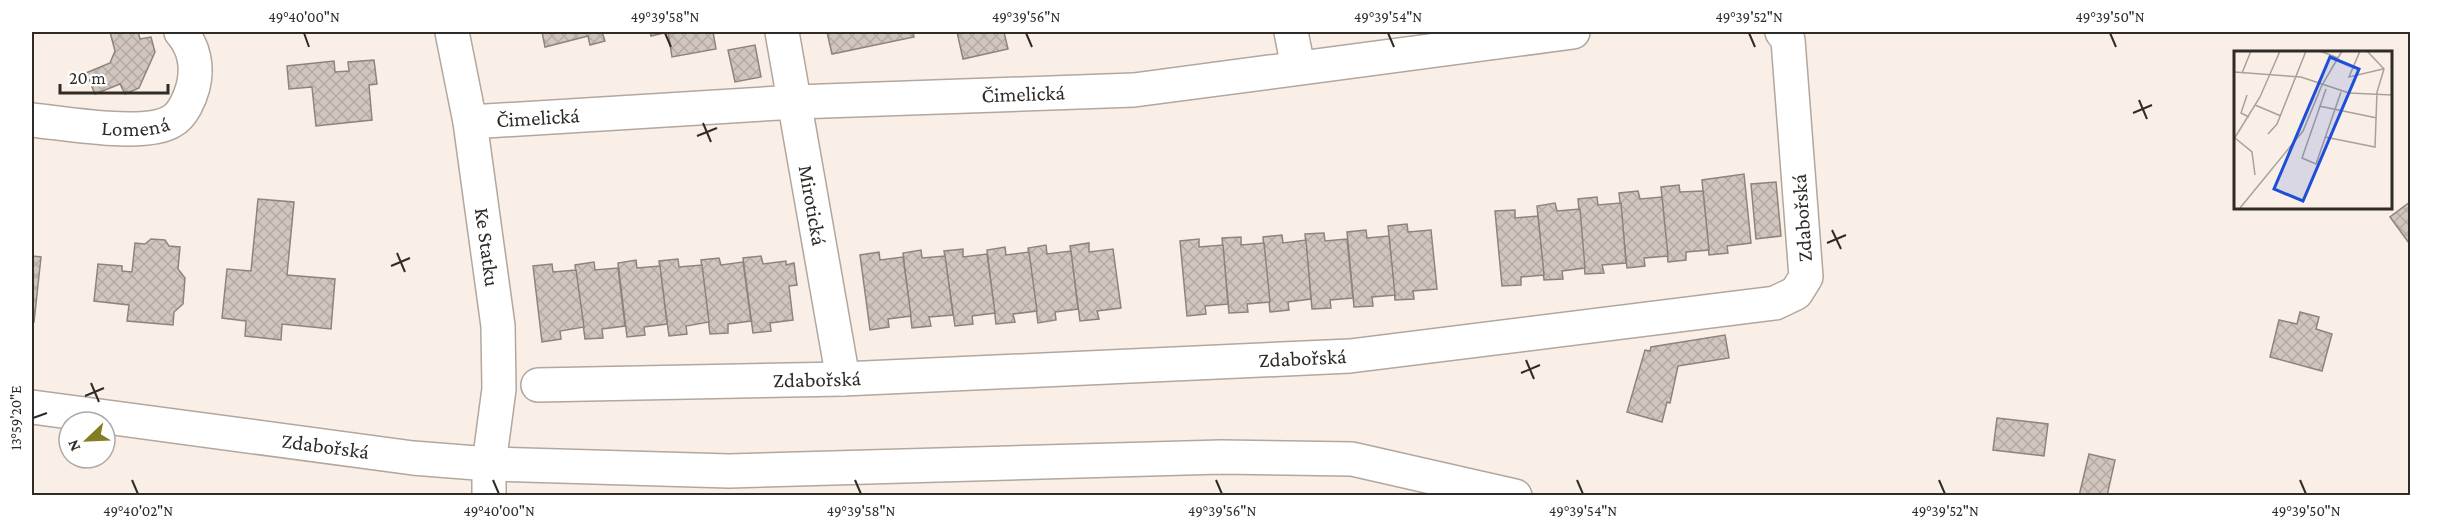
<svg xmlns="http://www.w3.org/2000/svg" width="2442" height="527" font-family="'Crimson Pro',serif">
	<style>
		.building { fill: url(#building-cross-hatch); stroke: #8e847c; stroke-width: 1.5 }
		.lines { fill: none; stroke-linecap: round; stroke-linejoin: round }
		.minor-casing { stroke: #b1a79e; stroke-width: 36 }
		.minor { stroke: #fff; stroke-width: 33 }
		.ticks { fill: none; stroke: #2f2b27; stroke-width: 2 }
		.labels { text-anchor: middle; stroke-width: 5; stroke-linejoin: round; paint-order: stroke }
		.street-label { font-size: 21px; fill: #2f2b27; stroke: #fff }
		.inset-road { fill: none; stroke: #a9a19a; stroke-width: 1.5 }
		.view { fill: #1d4ed8; fill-opacity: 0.15; stroke: #1d4ed8; stroke-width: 3 }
		.inset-edge { fill: none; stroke: #2f2b27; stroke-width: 3 }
		.neatline { fill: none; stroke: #2f2b27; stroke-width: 2 }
		.ticks-label { font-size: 15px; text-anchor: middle; fill: #2f2b27 }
	</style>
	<defs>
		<pattern id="building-cross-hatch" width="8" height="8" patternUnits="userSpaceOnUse" patternTransform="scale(1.5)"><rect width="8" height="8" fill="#d1c6be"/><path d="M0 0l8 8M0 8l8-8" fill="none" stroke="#b4aaa3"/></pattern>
	</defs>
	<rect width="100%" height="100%" fill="#faefe6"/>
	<g class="building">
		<path d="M110,32H138L140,39L151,37L155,52L139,88L125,94L120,84L95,94L86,73L110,63L115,51Z"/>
		<path d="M542,32H602L605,41L590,45L588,36L545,47Z"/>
		<path d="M650,32H713L716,49L672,57L668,32L651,36Z"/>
		<path d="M827,32H913L914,37L832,54Z"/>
		<path d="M957,32H1004L1008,49L963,59Z"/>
		<path d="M755,45L761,77L735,82L728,50Z"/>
		<path d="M374,60L377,84L369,85L372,120L316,126L312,87L289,89L287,66L334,61L335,72L349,71L348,62Z"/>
		<path d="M1744,174L1751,243L1727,246L1728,253L1709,255L1702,180Z"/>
		<path d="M1776,182L1781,236L1756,239L1751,184Z"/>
		<path d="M1679,185L1680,192L1703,191L1709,250L1686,252V260L1668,262L1661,187Z"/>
		<path d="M1638,191L1640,199L1662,197L1668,256L1644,258L1645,266L1627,268L1619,193Z"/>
		<path d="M1597,197L1598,205L1621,203L1626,263L1602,265L1604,273L1585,274L1578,199Z"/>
		<path d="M258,199L294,202L287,275L335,279L331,329L282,324L281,340L245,336L246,321L222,318L227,269L251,271Z"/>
		<path d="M2410,202V242L2409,243L2390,217Z"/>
		<path d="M1555,203L1557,211L1580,209L1585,268L1562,271L1563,279L1544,280L1537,206Z"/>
		<path d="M1515,210V218L1538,216L1544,275L1521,277V285L1502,286L1495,211Z"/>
		<path d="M1407,224L1408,232L1431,230L1437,289L1413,291L1414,299L1395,300L1388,226Z"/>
		<path d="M1366,230L1367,238L1389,236L1395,295L1372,297L1373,306L1354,307L1347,232Z"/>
		<path d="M1324,233L1325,241L1347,239L1353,298L1330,300L1331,308L1312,309L1305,234Z"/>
		<path d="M1282,235L1283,243L1306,240L1311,299L1288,302L1289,310L1270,312L1263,237Z"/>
		<path d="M1241,237V245L1264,243L1270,302L1247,304L1248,312L1229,313L1222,238Z"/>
		<path d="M151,239L165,240L169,246L180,247L178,269L185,278L183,304L174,312L173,325L127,321L129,305L94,301L98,264L122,266V271L132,272L135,243L145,244Z"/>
		<path d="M1199,239V247L1223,245L1228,304L1205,306L1206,314L1187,316L1180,241Z"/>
		<path d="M1089,243V252L1113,249L1121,308L1097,311L1099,319L1080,321L1070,246Z"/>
		<path d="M1046,245L1047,254L1071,251L1078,309L1055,312L1056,320L1038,323L1028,248Z"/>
		<path d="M1005,247L1006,255L1029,252L1037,311L1013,314L1015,322L996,324L987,250Z"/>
		<path d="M963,249V257L987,254L995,313L972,316L973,324L955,326L944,251Z"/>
		<path d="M921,250L922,258L945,256L953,315L929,317L931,326L912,328L903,253Z"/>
		<path d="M879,252L880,260L903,257L911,316L888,319L889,327L870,330L860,255Z"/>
		<path d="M32,256L41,257L34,322H32Z"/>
		<path d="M761,256L763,264L786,261V265L794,263L797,285L789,286L793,320L770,323L771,331L753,333L743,258Z"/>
		<path d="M719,258L721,265L743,262L751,321L728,324V333L710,334L701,260Z"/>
		<path d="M678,259L679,267L702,265L709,322L686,326L687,334L669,336L659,261Z"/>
		<path d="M636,260L637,268L660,266L667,324L644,327L645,335L627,337L618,263Z"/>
		<path d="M594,262L595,270L618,268L625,326L602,329L603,338L585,339L575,265Z"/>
		<path d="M552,264L553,272L576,270L584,327L560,331L561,339L542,342L533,266Z"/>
		<path d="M2300,312L2319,317L2316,329L2332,334L2322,371L2270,357L2279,320L2297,324Z"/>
		<path d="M1725,335L1729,358L1678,366L1670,403L1667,402L1662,422L1627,412L1645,350L1650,351L1651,347Z"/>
		<path d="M1997,418L2048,424L2044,456L1993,450Z"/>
		<path d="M2089,454L2115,460L2107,496H2079Z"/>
	</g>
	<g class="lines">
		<g class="minor-casing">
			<g id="minor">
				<path id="s1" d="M452,32L470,122L498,326L499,389L489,464V496"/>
				<path id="s2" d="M782,32L843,379"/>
				<path d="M1291,32L1298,67"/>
				<path id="s3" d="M32,120C64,123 146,138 172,121C183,115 190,98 193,87C198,67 194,47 181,32"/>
				<path id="s4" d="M470,122L796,102L1134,90L1573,32"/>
				<path id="s5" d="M538,385L843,379L1350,356L1775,303L1796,293L1806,277L1788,40L1782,32"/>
				<path id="s6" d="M32,407L413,458L489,464L729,471L1221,457L1352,459L1515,496"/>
			</g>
		</g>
		<use href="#minor" class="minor"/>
	</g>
	<path class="ticks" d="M304,33L309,47M665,33L671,47M1026,33L1032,47M1388,33L1394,47M1749,33L1755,47M2110,33L2116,47M2139,100L2147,119M2133,113L2152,105M703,123L711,142M697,136L717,128M1832,230L1841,249M1827,243L1846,235M397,253L405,272M391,266L410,258M1526,360L1534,379M1521,373L1540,365M91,383L99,402M85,396L104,388M33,418L47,413M132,480L138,494M493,480L499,494M855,480L861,494M1216,480L1222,494M1577,480L1583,494M1939,480L1945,494M2300,480L2306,494"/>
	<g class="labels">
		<g class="street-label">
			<text dy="7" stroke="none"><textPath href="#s4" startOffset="554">Čimelická</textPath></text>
			<text dy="7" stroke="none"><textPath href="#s4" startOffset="68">Čimelická</textPath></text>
			<text dy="7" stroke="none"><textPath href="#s3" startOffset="104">Lomená</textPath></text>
			<text dy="7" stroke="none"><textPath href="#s2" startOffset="176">Mirotická</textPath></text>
			<text transform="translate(1802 218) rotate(-94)" y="7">Zdabořská</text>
			<text dy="7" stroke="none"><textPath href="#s1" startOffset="218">Ke Statku</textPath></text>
			<text dy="7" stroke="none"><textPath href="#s5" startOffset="765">Zdabořská</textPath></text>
			<text dy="7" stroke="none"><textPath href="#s5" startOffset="279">Zdabořská</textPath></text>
			<text dy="7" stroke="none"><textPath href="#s6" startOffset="296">Zdabořská</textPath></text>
		</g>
	</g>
	<g transform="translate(2234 51)">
		<rect width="158" height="158" fill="#faefe6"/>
		<path class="inset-road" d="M86,0L104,7M126,0L115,26L149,18M0,21L67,26L115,42L158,44M8,22L17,0M92,38L68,107L82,113L107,41M13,44L7,62L15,66M21,54L47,65M85,55L143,67M34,83L43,73L72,0M91,86L141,96L143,41L150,18L133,0M1,87L18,101L21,124M0,88L26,46L46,0M6,157L69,80L88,34L108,0"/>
		<path class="view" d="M96,6L125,18L69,150L40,138Z"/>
		<rect width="158" height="158" class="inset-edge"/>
	</g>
	<rect width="2442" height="527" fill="none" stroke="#ffffff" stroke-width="66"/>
	<g transform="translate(87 440) rotate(247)"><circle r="28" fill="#ffffff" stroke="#acaaa9" stroke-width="1.5"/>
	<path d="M0-4.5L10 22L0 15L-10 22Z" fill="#847d24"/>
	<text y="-9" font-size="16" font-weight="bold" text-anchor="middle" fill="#2f2b27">N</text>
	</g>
	<path d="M60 84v9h108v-9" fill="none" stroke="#2f2b27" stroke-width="3"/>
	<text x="69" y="84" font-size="18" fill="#2f2b27" stroke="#ffffff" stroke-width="4.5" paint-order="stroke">20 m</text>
	<rect x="33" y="33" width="2376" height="461" class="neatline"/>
	<g class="ticks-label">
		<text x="304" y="22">49°40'00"N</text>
		<text x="665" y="22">49°39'58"N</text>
		<text x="1026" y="22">49°39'56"N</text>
		<text x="1388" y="22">49°39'54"N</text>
		<text x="1749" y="22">49°39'52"N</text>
		<text x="2110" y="22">49°39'50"N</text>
		<text transform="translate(16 418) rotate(-90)" y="5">13°59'20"E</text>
		<text x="138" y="516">49°40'02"N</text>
		<text x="499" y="516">49°40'00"N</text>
		<text x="861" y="516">49°39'58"N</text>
		<text x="1222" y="516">49°39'56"N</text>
		<text x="1583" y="516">49°39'54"N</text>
		<text x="1945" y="516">49°39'52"N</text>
		<text x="2306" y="516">49°39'50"N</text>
	</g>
</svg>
